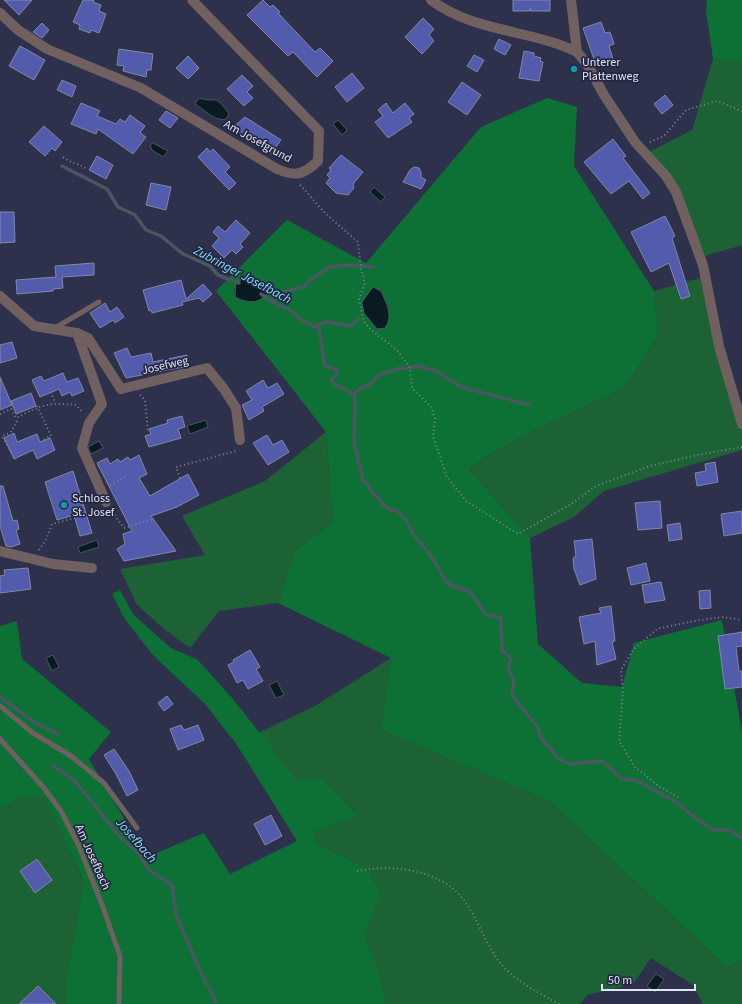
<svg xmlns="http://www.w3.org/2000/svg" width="742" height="1004" font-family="'Source Sans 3',sans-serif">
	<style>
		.green { fill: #1d6234 }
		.forest { fill: #0d7136; fill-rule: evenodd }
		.water { fill: #091a20; stroke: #4a5760 }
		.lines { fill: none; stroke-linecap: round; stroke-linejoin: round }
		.stream { stroke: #4a5760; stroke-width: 3.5 }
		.building { fill: #535cac; stroke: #8187a6 }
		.path { stroke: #7f8399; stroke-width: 2; stroke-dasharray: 1 3; stroke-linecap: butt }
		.lane { stroke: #70605f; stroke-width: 5 }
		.street { stroke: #70605f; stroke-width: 10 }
		.culture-dot { fill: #0f9aa8; stroke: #232740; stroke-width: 1.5 }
		.labels { text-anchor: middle; stroke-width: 3.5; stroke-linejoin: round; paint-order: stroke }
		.poi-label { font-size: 12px; fill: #e0e4f5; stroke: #232740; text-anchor: start }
		.street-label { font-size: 12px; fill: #e0e4f5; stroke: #232740 }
		.water-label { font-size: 13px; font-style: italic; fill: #88ddfc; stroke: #232740 }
	</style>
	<rect width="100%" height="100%" fill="#2d314b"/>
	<g class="green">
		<path d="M713,59L742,63V245L705,256L701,261L742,423V450L604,491L574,517L530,538L469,469L487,456L534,430L625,388L658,335L654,291L700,278L701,260L676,192L645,154L692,130Z"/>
		<path d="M326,432L333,522L295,551L278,603L219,611L190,648L164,629L137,605L120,569L205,555L182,516L265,481Z"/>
		<path d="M391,658L381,730L549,801L727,967L742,960V1004H703L693,985L651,958L633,984L587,995L580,1004H386L381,978L365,934L381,894L367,868L314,842V832L359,817L321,778L297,780L258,733L315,706Z"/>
		<path d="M44,797L84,881L67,975V1004H0V809L20,798Z"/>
	</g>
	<g class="forest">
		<path d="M707,0H742V63L713,59L706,11Z"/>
		<path d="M547,98L577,107L574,166L654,291L658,335L625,388L534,430L487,456L469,469L530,538L538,644L582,683L622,687L634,643L722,620L742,732V960L727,967L549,801L381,730L391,658L278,603L295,551L333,522L326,432L216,291L287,220L366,263L481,127ZM234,288L258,301L246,302L235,297ZM381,291L389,308L377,329L364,313Z"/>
		<path d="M120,590L133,614L156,635L171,648L198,660L232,698L297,780L321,778L359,817L314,832V842L367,868L381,894L365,934L381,978L386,1004H67V975L84,881L44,797L20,798L0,809V626L17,621L22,659L111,732L89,759L147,857L204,833L230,874L297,841L237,745L205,704L156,658L145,645L124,618L112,594Z"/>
	</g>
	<g class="water">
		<path d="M199,98C217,104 214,92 229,114L226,119C215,122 205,110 195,104Z"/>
		<path d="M338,120L347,130L342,135L333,124Z"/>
		<path d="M153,143L168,151L163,157L152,150L150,145Z"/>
		<path d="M374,187L385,197L381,202L370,192Z"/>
		<path d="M251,277L263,281L267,292C260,305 247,303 235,297L236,282Z"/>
		<path d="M373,287L381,291C386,303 394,316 385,328L377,329L364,313L362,302Z"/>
		<path d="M206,420L208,427L190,434L187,426Z"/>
		<path d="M99,441L103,448L91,454L88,447Z"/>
		<path d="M97,540L99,547L80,553L78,547Z"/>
		<path d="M53,655L59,667L52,671L46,658Z"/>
		<path d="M277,681L284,695L276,698L269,685Z"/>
		<path d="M656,974L664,979L655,992L647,986Z"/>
	</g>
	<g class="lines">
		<g class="stream">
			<path d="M62,166L107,189L118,207L135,215L146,230L161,236L183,254L210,266L218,275L239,283"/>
			<path d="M261,294L272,302L292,311L301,320L319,329L325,366L337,370V375L332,379L333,383L353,394L355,398L354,441L363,481L368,484L372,492L387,508L398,512L405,518L414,535L428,552L448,584L470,592L486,614L501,618L502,651L511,658L508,669L514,681L512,695L538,728L541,738L559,759L571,764L602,761L622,779L636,780L679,804L690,814L713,830H729L742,838"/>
			<path d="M272,302L286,291L303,287L313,278L329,267L349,265L373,267"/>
			<path d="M314,326L327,322L351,326L358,319"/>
			<path d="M353,394L361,388L369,385L379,375L400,368H410L417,366L436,371L461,387L530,405"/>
			<path d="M0,697L37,724L58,734"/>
			<path d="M53,766L75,781L119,836L140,855L149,870L172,885L176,915L202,975L215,999V1004"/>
		</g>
	</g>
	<g class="building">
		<path d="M4,0H32L19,15Z"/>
		<path d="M83,0H94L93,2L101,5L99,11L106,14L99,33L91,30L90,33L79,29L80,25L73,22Z"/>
		<path d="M263,0L270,7L273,5L280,12L278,13L315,52L320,48L333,61L317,77L293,52L288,56L247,15Z"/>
		<path d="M513,0H550V11H530L531,8L529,11H513Z"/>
		<path d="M423,18L434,29L429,35L434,41L422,54L405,37Z"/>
		<path d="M601,22L605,33L610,32L614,44L609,46L613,59L596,65L583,28Z"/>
		<path d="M42,23L49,30L42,38L33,32Z"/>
		<path d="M499,39L511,45L505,55L494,49Z"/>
		<path d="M20,46L45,60L34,80L9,66Z"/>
		<path d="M119,49L153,54L151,70H147L146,77L123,71L124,66L117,65Z"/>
		<path d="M524,51L534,53V56L541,58L540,61L543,62L539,81L519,78Z"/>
		<path d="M474,55L484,60L477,72L467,66Z"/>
		<path d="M188,56L199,68L188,79L176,68Z"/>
		<path d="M352,73L364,88L347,102L335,87Z"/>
		<path d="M242,75L253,86L247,92L253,98L244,106L227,89Z"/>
		<path d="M62,80L76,86L72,97L57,90Z"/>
		<path d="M462,82L481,95L467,115L448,102Z"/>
		<path d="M665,95L673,105L662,114L654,104Z"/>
		<path d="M81,103L100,111L97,116L116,124L120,119L125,122L130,115L145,126L140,133L146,137L133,154L98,129L96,134L71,124Z"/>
		<path d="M386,103L393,113L405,103L414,114L409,118L412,122L388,138L375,122L383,116L378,110Z"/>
		<path d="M166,111L178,118L170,128L159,120Z"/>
		<path d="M245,117L281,140L271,154L231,129Z"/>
		<path d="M44,126L62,142L55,151L52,148L45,156L29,142Z"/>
		<path d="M613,139L626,156L623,158L650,193L643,199L629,181L611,194L584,162Z"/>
		<path d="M207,148L210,152L213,149L230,167L225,172L236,183L229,190L198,157Z"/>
		<path d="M341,155L363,172L353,184L354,188L348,195L336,193L326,183L330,178L327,175L331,170L329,168Z"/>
		<path d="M97,156L113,165L106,179L89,170Z"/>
		<path d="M414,167L419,168L421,172V177L426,180L421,189L403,182L410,170Z"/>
		<path d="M151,183L171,187L166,210L146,205Z"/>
		<path d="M0,212H14L15,242L0,243Z"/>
		<path d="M665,216L675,236L672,238L690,296L681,299L669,263L651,272L631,232Z"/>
		<path d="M236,220L250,233L240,244L243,247L236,254L232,250L224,258L212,246L219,238L213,232L218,226L225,232Z"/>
		<path d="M94,263V275L62,277L63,288L53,289V291L17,294L16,280L56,277L55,266Z"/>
		<path d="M181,280L186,299L203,284L212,294L203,302L199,298L182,302L183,305L152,313L151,310L149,311L143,290Z"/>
		<path d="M105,303L110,312L117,307L124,317L115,323L113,320L100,328L90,313Z"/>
		<path d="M12,342L17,358L0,363V345Z"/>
		<path d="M127,348L131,357L151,353L153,362L187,355L189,366L126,378L114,353Z"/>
		<path d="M63,373L67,382L78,378L84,391L72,396L70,392L62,396L59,389L40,397L32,380L41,376L44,381Z"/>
		<path d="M0,377L12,405L0,410Z"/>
		<path d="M263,380L268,388L277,383L284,394L262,407L264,411L249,420L242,405L252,400L246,391Z"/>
		<path d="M31,393L36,406L16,414L11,401Z"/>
		<path d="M182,416L185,427L178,429L181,438L149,447L145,436L151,434L149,429L168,423L167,420Z"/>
		<path d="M14,433L17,442L37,434L40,442L50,438L55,450L37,459L33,450L14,459L4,438Z"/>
		<path d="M267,435L273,445L282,440L289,452L268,465L253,443Z"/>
		<path d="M139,455L147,474L139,478L150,496L188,474L199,495L177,507L151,516L176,551L124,561L117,549L125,544L123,534L132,531L97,463L107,458L110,464L118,459L120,462L128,457L130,460Z"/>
		<path d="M715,462L718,482L697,486L695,473L706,471L705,464Z"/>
		<path d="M73,471L92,533L80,536L74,515L57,520L45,482Z"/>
		<path d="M0,486H3L13,521L17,520L19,529L16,530L20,544L11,547L6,546L0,526Z"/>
		<path d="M660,501L662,528L638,530L635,503Z"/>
		<path d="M742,511V533L724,536L721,514Z"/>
		<path d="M680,523L682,539L669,541L667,525Z"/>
		<path d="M592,539L596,579L580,585L574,569L573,558L576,556L574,541Z"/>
		<path d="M646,563L650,581L631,585L627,568Z"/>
		<path d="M28,568L31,589L0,593V576L5,575L4,570Z"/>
		<path d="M661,582L665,600L645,603L642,585Z"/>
		<path d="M710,590L711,608L700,609L699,591Z"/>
		<path d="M611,606L615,641L612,642L616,659L597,665L595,641L584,644L579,617L601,613L599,608Z"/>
		<path d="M742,632V646L736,647L739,671H742V687L725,689L718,636Z"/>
		<path d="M250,650L260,667L256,669L263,681L248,689L243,680L237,683L228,665L234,662L233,660Z"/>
		<path d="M167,696L173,704L164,711L158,703Z"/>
		<path d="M181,725L184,730L198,725L204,740L178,750L170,729Z"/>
		<path d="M114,749L129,771L138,790L127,796L116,774L104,755Z"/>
		<path d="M271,815L282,836L265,845L254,824Z"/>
		<path d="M37,859L52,880L35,893L20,871Z"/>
		<path d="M38,986L56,1004H19Z"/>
	</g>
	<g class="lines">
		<g class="path">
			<path d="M650,142L664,136L686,110L717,101L742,111"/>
			<path d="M63,157C72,164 78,163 87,169"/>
			<path d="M300,185L326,214L358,242L361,269L365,283L359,299L363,320L370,329L397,350L410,368L412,388L431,407L435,418L433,436L447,477L466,501L518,534L571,504L596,486L650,466L697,455L742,447"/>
			<path d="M51,392L55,403"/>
			<path d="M140,395L145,400L148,432"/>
			<path d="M37,406L51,436L42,440V441"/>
			<path d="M0,414L11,409L16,418C41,405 48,402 76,405L83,413"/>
			<path d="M11,452L2,436L10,433L17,422L16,418"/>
			<path d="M180,478L176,467L236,451"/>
			<path d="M110,485L127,476"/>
			<path d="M112,512L124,528L154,519"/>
			<path d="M87,515L98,511"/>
			<path d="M39,550L46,540L52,524L75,518"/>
			<path d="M678,797L660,787L635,767L619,741L623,692L621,670L633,650L657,629L694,621L722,617L742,620"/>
			<path d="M357,871C392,864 439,869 463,899C478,918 486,947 502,965C517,982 539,993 559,1004"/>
		</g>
		<g class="lane">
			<path d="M55,328L99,302"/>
			<path d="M0,706L33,733L71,756L104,783L137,828"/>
			<path d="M0,739L44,788L61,811L78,844L101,902L120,956L119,1004"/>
		</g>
		<g class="street">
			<path d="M431,0C473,32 532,30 577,52"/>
			<path d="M571,0L577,52L587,64L604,95L635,142L666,176L676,192L703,265L719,346L742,424"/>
			<path d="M0,13L18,30L47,49L141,88L277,169C296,177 303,175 318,161L319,131L192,0"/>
			<path d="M0,296L34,326L77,333L88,338L121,389L207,368L224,389L236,408L240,440"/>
			<path d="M77,333L102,404L89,423L82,448L106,502"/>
			<path d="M0,551L53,564L92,568"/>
		</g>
	</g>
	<g class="culture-dot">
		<circle cx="574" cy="69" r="4"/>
		<circle cx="64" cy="505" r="4"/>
	</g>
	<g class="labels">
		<g class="poi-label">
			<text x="582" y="66">Unterer<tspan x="582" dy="14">Plattenweg</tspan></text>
			<text x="72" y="502">Schloss<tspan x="72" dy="14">St. Josef</tspan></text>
		</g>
		<g class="street-label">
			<text transform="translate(258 141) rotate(29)" y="4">Am Josefgrund</text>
			<text transform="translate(165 365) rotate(-13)" y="4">Josefweg</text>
			<text transform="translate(93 857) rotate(66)" y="4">Am Josefbach</text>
		</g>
		<g class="water-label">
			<text transform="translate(243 274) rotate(28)" y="5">Zubringer Josefbach</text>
			<text transform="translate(137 840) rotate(49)" y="5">Josefbach</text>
		</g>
	</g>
	<path d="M602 984v6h93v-6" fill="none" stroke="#e0e4f5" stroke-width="2"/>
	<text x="608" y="984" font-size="12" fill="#e0e4f5" stroke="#232740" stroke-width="3" paint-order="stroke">50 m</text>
</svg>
